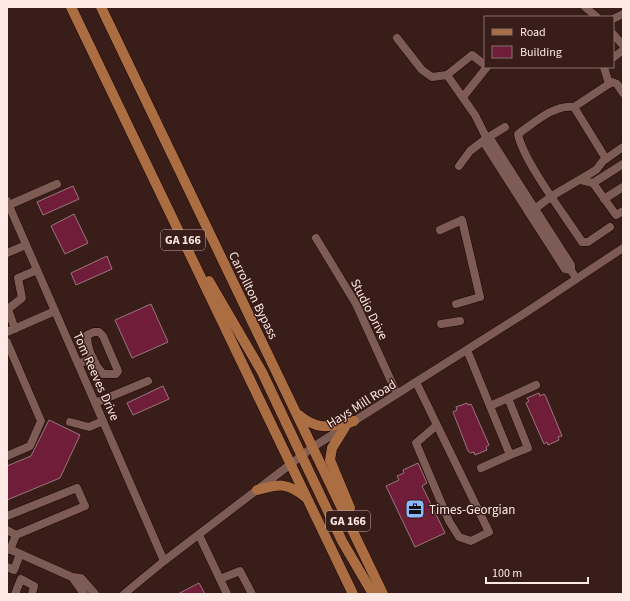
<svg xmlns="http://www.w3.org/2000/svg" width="630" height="601" font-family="'Source Sans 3',sans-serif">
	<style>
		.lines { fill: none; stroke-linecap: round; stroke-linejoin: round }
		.stream { stroke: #24021d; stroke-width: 2 }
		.building { fill: #701d3a; stroke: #9a767e }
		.minor-casing { stroke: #1f0604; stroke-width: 9 }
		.major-casing { stroke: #1f0604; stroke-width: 11 }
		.minor { stroke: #7d5c55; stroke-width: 8 }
		.major { stroke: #ab6e43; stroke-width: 10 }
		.labels { text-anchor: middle; stroke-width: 3; stroke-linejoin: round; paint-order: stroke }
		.shield { fill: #391d18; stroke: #c3aca8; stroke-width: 1 }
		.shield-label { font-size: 12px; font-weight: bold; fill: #fee9e5 }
		.street-label { font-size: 13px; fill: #fee9e5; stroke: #391d18 }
		.poi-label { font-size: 13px; fill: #fee9e5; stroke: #391d18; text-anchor: start }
	</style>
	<rect width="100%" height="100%" fill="#391d18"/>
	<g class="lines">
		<path class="stream" d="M621,594L623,593"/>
	</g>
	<g class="building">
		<path d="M73,186L79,199L43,215L37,202Z"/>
		<path d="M74,214L88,243L65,254L51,226Z"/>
		<path d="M107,256L112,269L76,285L71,273Z"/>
		<path d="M151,304L168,342L132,358L115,320Z"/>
		<path d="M163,386L169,399L133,415L127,403Z"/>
		<path d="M539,393L540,396L544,394L546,397L562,436L558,437L559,440L548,445L547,442L544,444L526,403L529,401L527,398Z"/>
		<path d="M467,403L468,405L471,404L489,445L486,447L487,450L475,455L474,452L471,453L468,451L453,412L457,410L456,407Z"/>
		<path d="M49,420L80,435L60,478L7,500V466L31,456Z"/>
		<path d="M418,463L427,483L422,486L445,533L415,547L386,486L399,480L397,476L404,473L403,470Z"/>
		<path d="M199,583L205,594H178Z"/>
	</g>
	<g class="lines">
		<g class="minor-casing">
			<g id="minor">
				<path d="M585,7L597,17"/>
				<path d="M613,19L623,14"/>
				<path d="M613,34L623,45"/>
				<path d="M397,38L422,70L432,77L447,75L472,55L485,65"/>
				<path d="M613,58L623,50"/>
				<path d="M604,67L609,84"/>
				<path d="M447,75L475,115L487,139"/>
				<path d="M463,97L487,67"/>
				<path d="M574,107L612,82L617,84L623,93"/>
				<path d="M505,127L489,137L571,265V270L574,275"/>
				<path d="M606,159L574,107C554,104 534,123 518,134C523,161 566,217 582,242H588L610,227"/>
				<path d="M459,166L470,151L483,141L529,213"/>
				<path d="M581,180L593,183L623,164"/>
				<path d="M593,183L616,215L623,211"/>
				<path d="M604,199L623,187"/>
				<path d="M7,201L164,561"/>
				<path d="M9,205L57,184"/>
				<path d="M440,230L462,220L480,297L456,304"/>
				<path d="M316,238L356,304L397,394"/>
				<path d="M7,253L26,245"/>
				<path d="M571,270L565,269L529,213L552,196L596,170L603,161L623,147"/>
				<path d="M441,324L460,321"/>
				<path d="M15,329L8,309L22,298L18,278L37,270"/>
				<path d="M7,332L55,311"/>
				<path d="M94,332H99L103,336L118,371L116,374H103C94,364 87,349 87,335Z"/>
				<path d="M7,342L41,421L30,446L7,456"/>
				<path d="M467,350L510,455L481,468"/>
				<path d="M78,364L93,358"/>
				<path d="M416,382L489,532L471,541L459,537L449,521L416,443L437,425"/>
				<path d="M95,403L148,381"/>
				<path d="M490,406L508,398"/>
				<path d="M70,422L89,427L103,421"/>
				<path d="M510,455L528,448L508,398L536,385"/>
				<path d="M7,516L77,488L85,506L16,535L10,550"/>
				<path d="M7,530L16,535"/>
				<path d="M199,535L227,594"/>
				<path d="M7,548L72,577"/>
				<path d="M7,567L14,570L20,554"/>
				<path d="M220,579L240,571L252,594"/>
				<path d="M15,594L21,579L34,586L32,594"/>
				<path d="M84,594L72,577L81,578L95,594"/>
				<path d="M124,594L164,561L313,447L525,313L623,248"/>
			</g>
		</g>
		<g class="major-casing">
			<g id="major">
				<path d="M71,7L353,594"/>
				<path d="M101,7L383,594"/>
				<path d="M209,281L262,372L342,541L373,594"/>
				<path d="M299,415C319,432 331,426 354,421"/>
				<path d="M345,427L332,448L330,460L350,508"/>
				<path d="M257,490C279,484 287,482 305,497"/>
			</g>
		</g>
		<use href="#minor" class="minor"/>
		<use href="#major" class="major"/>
	</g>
	<defs>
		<g id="office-square" transform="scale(1)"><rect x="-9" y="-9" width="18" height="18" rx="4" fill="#8abafc" stroke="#391d18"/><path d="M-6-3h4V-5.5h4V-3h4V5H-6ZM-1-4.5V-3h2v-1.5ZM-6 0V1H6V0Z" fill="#111"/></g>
	</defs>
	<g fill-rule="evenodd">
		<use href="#office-square" x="415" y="509"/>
	</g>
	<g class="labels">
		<g class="shield">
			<rect x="161" y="230" width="44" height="20" rx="3"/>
			<rect x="326" y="511" width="44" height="20" rx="3"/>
		</g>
		<g class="shield-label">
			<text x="183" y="244">GA 166</text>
			<text x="348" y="525">GA 166</text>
		</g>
		<g class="street-label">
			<text transform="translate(254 295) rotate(64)" y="5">Carrollton Bypass</text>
			<text transform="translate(370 309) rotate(63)" y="5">Studio Drive</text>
			<text transform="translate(97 376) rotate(66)" y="5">Tom Reeves Drive</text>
			<text transform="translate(361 403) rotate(-32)" y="5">Hays Mill Road</text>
		</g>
		<g class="poi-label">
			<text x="429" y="514">Times-Georgian</text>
		</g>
	</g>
	<rect width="630" height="601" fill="none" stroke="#fee9e5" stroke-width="16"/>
	<rect x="484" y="16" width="130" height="52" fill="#391d18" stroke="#886f6a"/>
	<rect x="492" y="29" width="20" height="6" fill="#ab6e43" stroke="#886f6a"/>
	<text x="520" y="36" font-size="12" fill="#fee9e5">Road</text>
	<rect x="492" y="46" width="20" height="12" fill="#701d3a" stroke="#886f6a"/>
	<text x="520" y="56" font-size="12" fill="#fee9e5">Building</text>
	<path d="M486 577v6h102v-6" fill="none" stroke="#fee9e5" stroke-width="2"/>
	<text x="492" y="577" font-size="12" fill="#fee9e5" stroke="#391d18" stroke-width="3" paint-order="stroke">100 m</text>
</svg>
